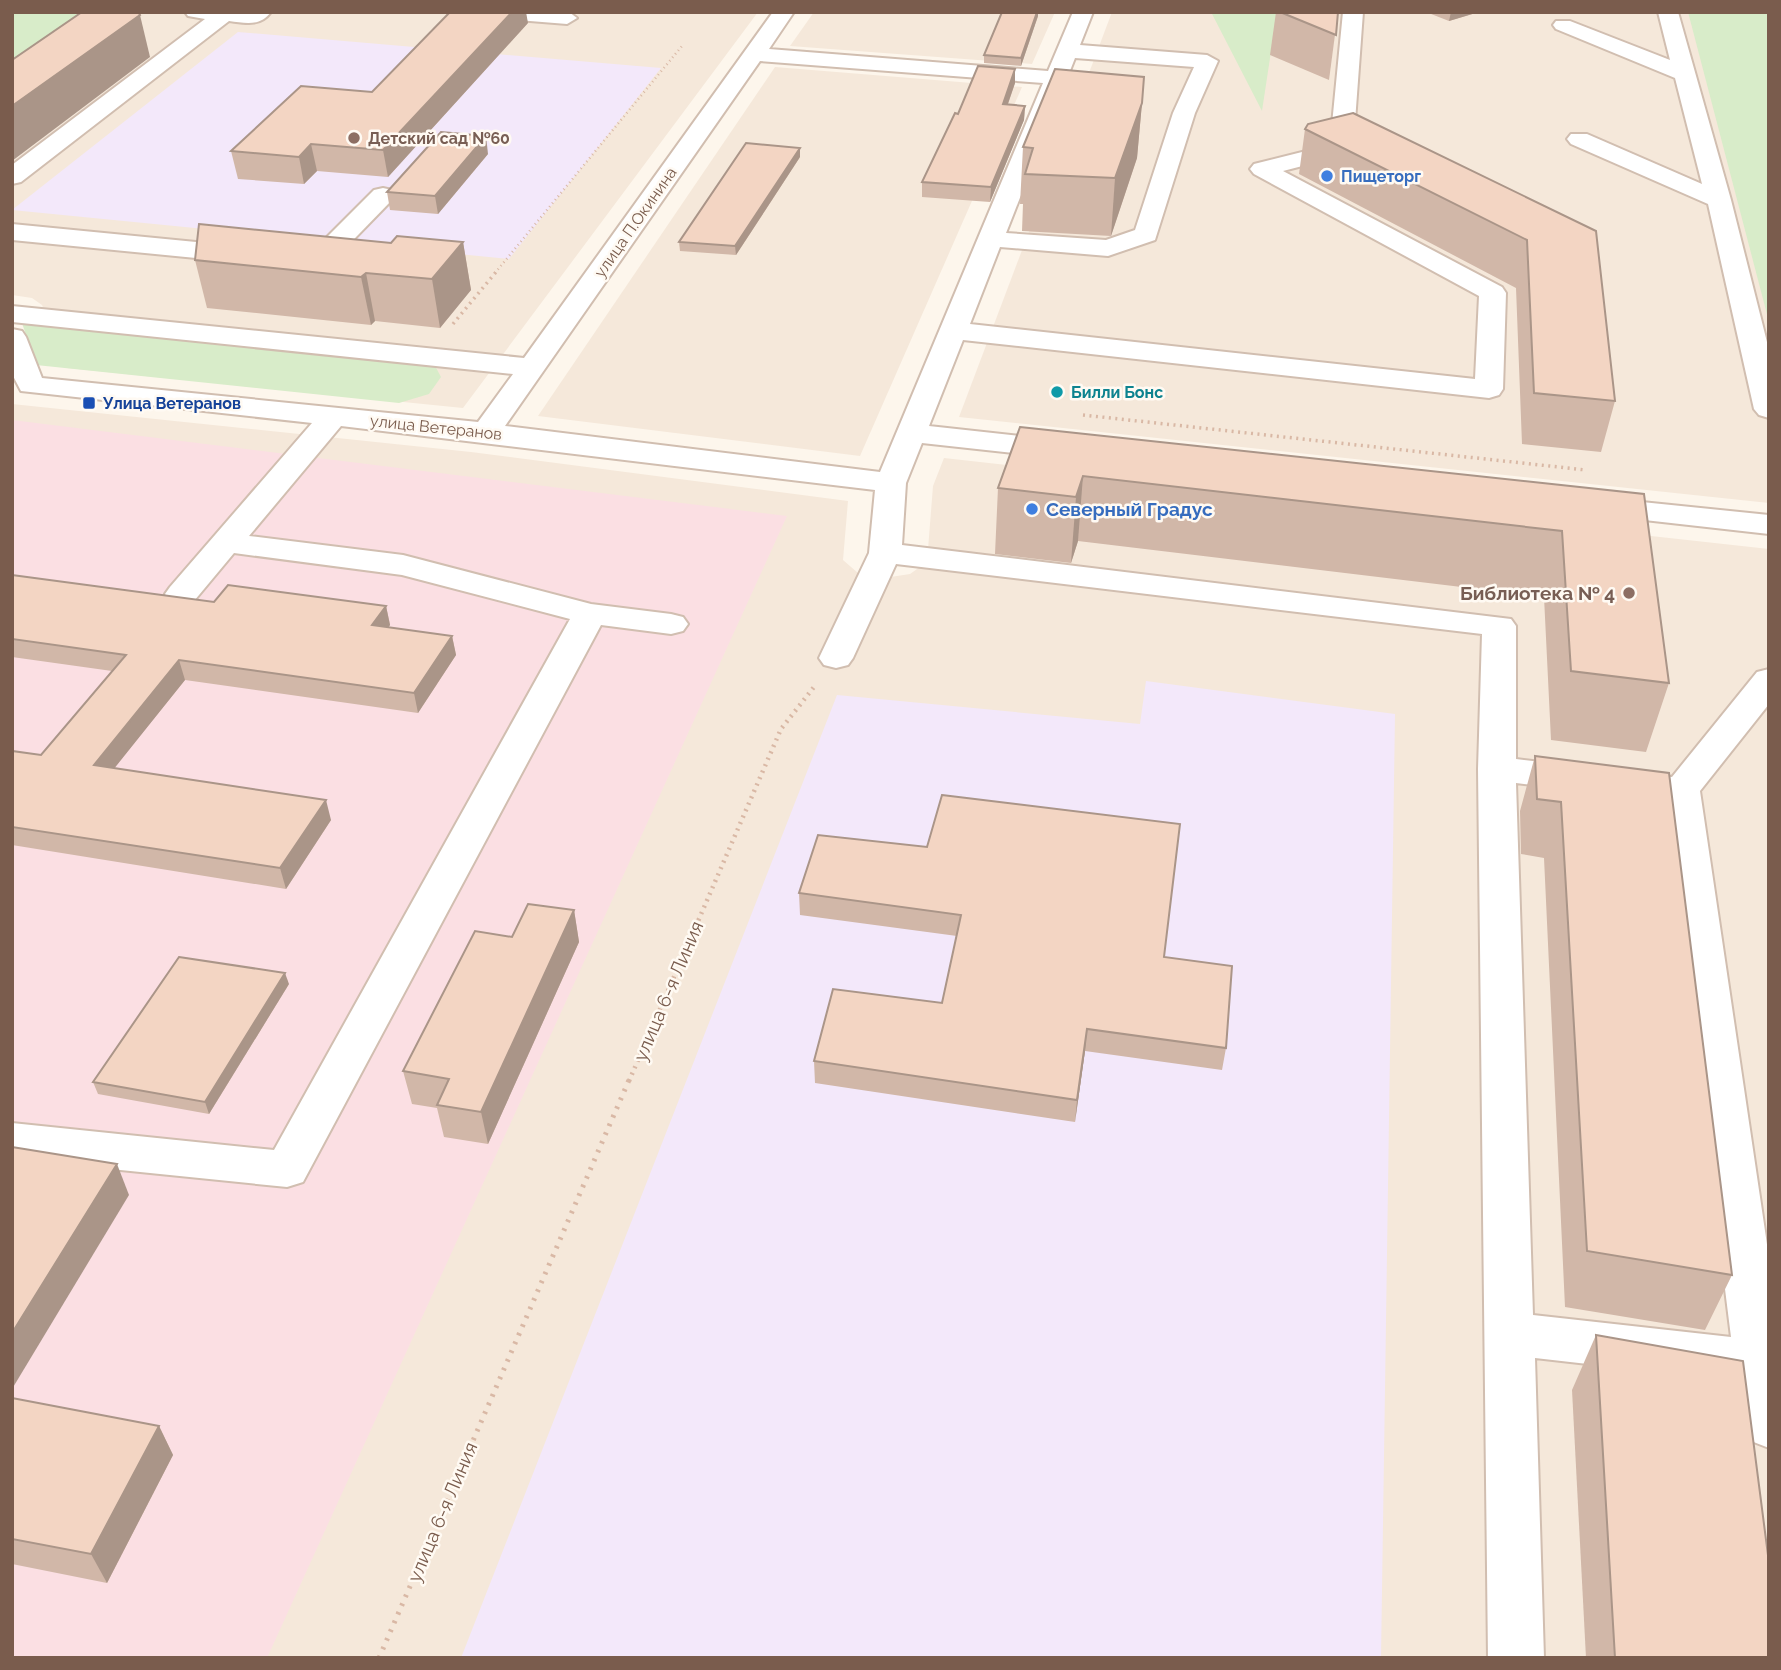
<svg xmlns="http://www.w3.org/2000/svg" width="1781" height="1670" font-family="Raleway,sans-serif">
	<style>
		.residential { fill: #f5e8da }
		.education { fill: #f3e8fa }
		.medical { fill: #fbdfe3 }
		.green { fill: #d8ecc9 }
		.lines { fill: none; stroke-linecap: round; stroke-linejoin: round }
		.minor-casing { stroke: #d1beb0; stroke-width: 4 }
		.path-far3 { stroke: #d9b8a5; stroke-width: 2.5; stroke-dasharray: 1 3.5; stroke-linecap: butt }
		.path-far2 { stroke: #d9b8a5; stroke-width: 3.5; stroke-dasharray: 2 4.5; stroke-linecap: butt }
		.path-far1 { stroke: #d9b8a5; stroke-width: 4.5; stroke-dasharray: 2 5; stroke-linecap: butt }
		.path { stroke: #d9b8a5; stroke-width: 5; stroke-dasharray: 2.5 7; stroke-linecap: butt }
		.minor { fill: #fff; fill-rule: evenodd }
		.wall { fill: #d1b7a8 }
		.shaded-wall { fill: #aa9588 }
		.building { fill: #f3d5c3; stroke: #aa9588; stroke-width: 2 }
		.education-dot { fill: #8d6e63; stroke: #fffaf3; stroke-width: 2.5 }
		.shop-dot { fill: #3f7fe0; stroke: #fffaf3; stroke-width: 2.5 }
		.culture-dot { fill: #0f9aa8; stroke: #fffaf3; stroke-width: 2.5 }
		.transit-dot { fill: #1a4fb4; stroke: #fffaf3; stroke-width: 2.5 }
		.labels { text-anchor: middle; stroke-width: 5; stroke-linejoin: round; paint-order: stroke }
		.far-education-label { font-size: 16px; font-weight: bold; fill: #785e54; stroke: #fffaf3; text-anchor: start }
		.far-shop-label { font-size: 16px; font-weight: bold; fill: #366cbe; stroke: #fffaf3; text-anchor: start }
		.far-street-label { font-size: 16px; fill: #7a5c4d; stroke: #fffaf3 }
		.far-culture-label { font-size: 16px; font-weight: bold; fill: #0d838f; stroke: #fffaf3; text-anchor: start }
		.far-transit-label { font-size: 16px; font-weight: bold; fill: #164399; stroke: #fffaf3; text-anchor: start }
		.shop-label { font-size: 19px; font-weight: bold; fill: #366cbe; stroke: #fffaf3; text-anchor: start }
		.education-label { font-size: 19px; font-weight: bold; fill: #785e54; stroke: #fffaf3; text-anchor: end }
		.street-label { font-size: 19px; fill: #7a5c4d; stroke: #fffaf3 }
	</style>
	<rect width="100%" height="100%" fill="#fdf6ec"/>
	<g class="residential">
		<path d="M15,12H758L463,408L67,368L42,305L32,298L12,295V14Z"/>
		<path d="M814,12H1055L1032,64L790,46Z"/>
		<path d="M1112,12H1769V503L959,417Z"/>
		<path d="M775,67L1022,87L860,456L538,416Z"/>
		<path d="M12,404L471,452L848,501L843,560L858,573L884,578L910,574L927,562L933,486L944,458L1769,549V1658H12Z"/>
	</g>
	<g class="education">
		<path d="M238,32L661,68L509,259L12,210Z"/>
		<path d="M1146,681L1395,714L1381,1658H461L837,695L1140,724Z"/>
	</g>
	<path class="medical" d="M12,420L787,516L267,1658H12Z"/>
	<g class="green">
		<path d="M12,12H125L12,92Z"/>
		<path d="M1211,12H1277L1262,111Z"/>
		<path d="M1688,12H1769V322Z"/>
		<path d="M21,320L433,362L441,377L429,394L399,403L36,365Z"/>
	</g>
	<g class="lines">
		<g class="minor-casing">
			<g id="minor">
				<path d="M185,12H271C260,27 245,23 229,21L21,182L12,184V165L205,19L188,16Z"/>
				<path d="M483,12H569L577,18L567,24L493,18Z"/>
				<path d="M773,12H794L769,49L1048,71L1073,12H1093L1080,45L1207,55L1218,61L1195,113L1155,240L1108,256L1000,247L970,324L1475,379L1479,296L1254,174L1250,169L1254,164L1330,145L1343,12H1363L1353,149L1349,154L1283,171L1502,287L1506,293L1503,389L1499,395L1489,398L963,340L929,426L1067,441L1078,444L1082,450L1078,456L1067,459L922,443L906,483L902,545L1511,619L1516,626V759L1672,777L1757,672L1769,669V704L1700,791L1769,1258V1448L1751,1441L1743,1425L1737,1381L1535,1358L1544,1658H1488L1478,769L1482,634L896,564L853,658L848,665L836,668L824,665L819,658L869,553L875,490L341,426L249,536L403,555L591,604L671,614L683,617L688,624L683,631L671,634L601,625L303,1182L287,1187L12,1159V1123L274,1150L570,619L402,575L234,553L194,601L182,604L170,601L165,594L170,587L312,423L21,391L12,374V329L22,331L26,337L42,378L478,422L513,374L12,322V306L524,358ZM1075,58L1194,67L1173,113L1135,230L1106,240L1006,233ZM760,61L1043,83L880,472L505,426ZM1516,783L1664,800L1731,1337L1533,1315Z"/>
				<path d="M1658,12H1678L1731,200L1769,350V418L1759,415L1754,409L1708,204L1571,144L1567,139L1571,134H1587L1702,184L1675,78L1556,29L1553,25L1556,21H1570L1670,60Z"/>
				<path d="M383,188L392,190L395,195L392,200L326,268H308L304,262L308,256L374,190Z"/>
				<path d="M12,224L247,247L256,250L260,255L256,260L247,263L12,240Z"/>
				<path d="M1593,497L1769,515V534L1582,513L1577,506L1582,499Z"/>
			</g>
		</g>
		<path class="path-far3" d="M495,273L682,46"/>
		<g class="path-far2">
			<path d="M453,324L496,272"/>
			<path d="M1083,415L1586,470"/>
		</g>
		<path class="path-far1" d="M629,1081L781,729L814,687"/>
		<path class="path" d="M379,1658L629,1080"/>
		<use href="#minor" class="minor"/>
	</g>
	<g class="wall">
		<path d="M1002,12H1038V16L1021,66L984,63V55Z"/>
		<path d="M1276,12H1338L1329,80L1270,55Z"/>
		<path d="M1426,12H1479L1449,21Z"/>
		<path d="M528,23L388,177L317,171L304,184L238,179L231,151L372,92Z"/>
		<path d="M1015,69V83L1008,104L1025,106L1024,120L990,202L922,197V182Z"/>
		<path d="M1142,103L1137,158L1111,236L1022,231L1023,204H1020L1023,147Z"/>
		<path d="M1305,129L1596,231L1615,401L1601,452L1522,444L1516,288L1299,174Z"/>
		<path d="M488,154L438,214L390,210L387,192Z"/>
		<path d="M800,157L736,255L680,251L679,242Z"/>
		<path d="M463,242L471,290L440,328L375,321L371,325L207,308L195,260L391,243Z"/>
		<path d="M1020,427L1644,494L1669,683L1646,752L1551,740L1544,597L1078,541L1071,563L995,554L998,488Z"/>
		<path d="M12,575L214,602L386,606L390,625L388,627L452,636L456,655L418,713L185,680L114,768L331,820L286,889L12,845V751L41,755L112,671L12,657Z"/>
		<path d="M1535,756L1669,773L1732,1275L1705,1330L1565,1307L1544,858L1521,854L1520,811Z"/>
		<path d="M818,835L1164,957L1226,1048L1222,1070L1085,1051L1075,1122L815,1083L814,1061L942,1003L957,936L800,915L799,893Z"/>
		<path d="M574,910L579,942L488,1144L444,1137L437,1108L412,1104L403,1071L512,937Z"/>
		<path d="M289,984L209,1114L98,1094L93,1082Z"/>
		<path d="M1596,1335L1769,1658H1586L1572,1390Z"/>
		<path d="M12,1398L159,1426L173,1455L107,1583L12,1564Z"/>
	</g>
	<g class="shaded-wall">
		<path d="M512,12H526L528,23L388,177L383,150Z"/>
		<path d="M1037,12H1038V16L1021,66V58Z"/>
		<path d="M1451,12H1479L1449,21Z"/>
		<path d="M140,15L150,57L12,161V106Z"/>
		<path d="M1015,69V83L1003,118V104Z"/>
		<path d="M1142,103L1137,158L1111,236L1115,178Z"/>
		<path d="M1025,106L1024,120L990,202L991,187Z"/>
		<path d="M486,136L488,154L438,214L435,196Z"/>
		<path d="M311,144L317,171L304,184L299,157Z"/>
		<path d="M800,148V157L736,255L735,246Z"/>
		<path d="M463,242L471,290L440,328L432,279Z"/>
		<path d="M366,273L375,321L371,325L361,277Z"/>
		<path d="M1083,476L1078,541L1071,563L1076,497Z"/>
		<path d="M386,606L390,625L377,644L372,625Z"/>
		<path d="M452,636L456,655L418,713L414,693Z"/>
		<path d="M179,660L185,680L101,785L94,765Z"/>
		<path d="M326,800L331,820L286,889L280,868Z"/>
		<path d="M574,910L579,942L488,1144L481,1112Z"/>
		<path d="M285,973L289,984L209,1114L205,1102Z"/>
		<path d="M1087,1029L1085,1051L1075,1122L1077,1100Z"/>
		<path d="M117,1164L129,1195L12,1389V1333Z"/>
		<path d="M159,1426L173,1455L107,1583L91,1554Z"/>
	</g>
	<g class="building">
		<path d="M82,12H138L140,15L12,106V60Z"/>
		<path d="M450,12H512L383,150L311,144L299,157L231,151L301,86L372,92Z"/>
		<path d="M1002,12H1037L1021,58L984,55Z"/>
		<path d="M1280,12H1338L1336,35Z"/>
		<path d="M978,66L1015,69L1003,104L1025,106L991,187L922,182L955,113L958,114Z"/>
		<path d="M1055,69L1144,77L1142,103L1115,178L1025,174L1033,148L1023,147Z"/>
		<path d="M1353,113L1596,231L1615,401L1534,393L1527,240L1305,129L1308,124Z"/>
		<path d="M441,132L486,136L435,196L387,192Z"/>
		<path d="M746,143L800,148L735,246L679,242Z"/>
		<path d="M199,224L391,243L397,236L463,242L432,279L366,273L361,277L195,260Z"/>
		<path d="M1020,427L1644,494L1669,683L1571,671L1562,531L1083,476L1076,497L998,488Z"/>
		<path d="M12,575L214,602L228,585L386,606L372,625L452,636L414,693L179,660L94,765L326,800L280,868L12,827V751L41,755L126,655L12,639Z"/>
		<path d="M1535,756L1669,773L1732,1275L1587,1251L1561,802L1537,799Z"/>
		<path d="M942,795L1180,824L1164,957L1232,966L1226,1048L1087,1029L1077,1100L814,1061L833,989L942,1003L961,915L799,893L818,835L927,847Z"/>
		<path d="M528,904L574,910L481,1112L437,1105L449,1079L403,1071L475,931L512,937Z"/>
		<path d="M179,957L285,973L205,1102L93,1082Z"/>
		<path d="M12,1147L117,1164L12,1333Z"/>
		<path d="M1596,1335L1743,1361L1769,1563V1658H1615Z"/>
		<path d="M12,1398L159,1426L91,1554L12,1539Z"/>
	</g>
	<g class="education-dot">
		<circle cx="354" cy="138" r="7"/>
		<circle cx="1629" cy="593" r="7"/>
	</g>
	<g class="shop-dot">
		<circle cx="1327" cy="176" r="7"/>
		<circle cx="1032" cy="509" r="7"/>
	</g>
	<circle class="culture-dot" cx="1057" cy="392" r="7"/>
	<rect class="transit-dot" x="82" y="396" width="14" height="14" rx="3.5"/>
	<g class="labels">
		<g class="far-education-label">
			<text x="368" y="144">Детский сад №60</text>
		</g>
		<g class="far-shop-label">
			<text x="1341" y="182">Пищеторг</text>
		</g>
		<g class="far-street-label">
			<text transform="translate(635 222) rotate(-55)" y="6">улица П.Окинина</text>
			<text transform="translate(436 427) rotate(6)" y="6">улица Ветеранов</text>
		</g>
		<g class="far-culture-label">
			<text x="1071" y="398">Билли Бонс</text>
		</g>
		<g class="far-transit-label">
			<text x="103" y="409">Улица Ветеранов</text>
		</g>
		<g class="shop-label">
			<text x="1046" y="516">Северный Градус</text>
		</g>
		<g class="education-label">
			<text x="1615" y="600">Библиотека № 4</text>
		</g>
		<g class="street-label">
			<text transform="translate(668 991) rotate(-67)" y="7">улица 6-я Линия</text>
			<text transform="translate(442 1512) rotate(-67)" y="7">улица 6-я Линия</text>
		</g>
	</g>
	<rect width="1781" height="1670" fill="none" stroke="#7a5c4d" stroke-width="28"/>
</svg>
